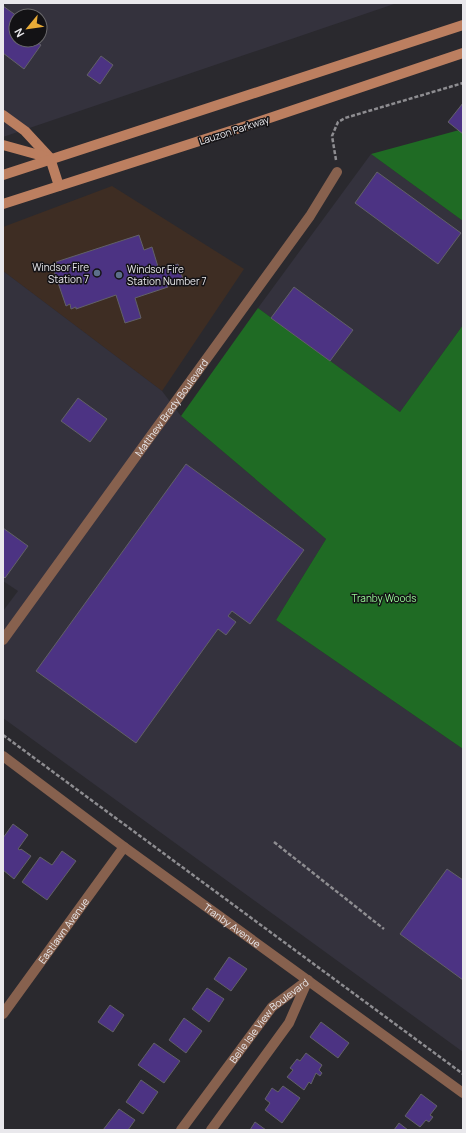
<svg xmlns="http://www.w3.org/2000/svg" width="466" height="1133" font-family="Manrope,sans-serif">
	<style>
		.commercial { fill: #3e2d23 }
		.built { fill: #34323d; fill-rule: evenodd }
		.forest { fill: #1f6b24 }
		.building { fill: #4c3383; stroke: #626167 }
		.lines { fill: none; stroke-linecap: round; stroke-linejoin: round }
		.path { stroke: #8e8d91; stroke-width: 2.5; stroke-dasharray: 4 2; stroke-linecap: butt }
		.minor { stroke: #87614e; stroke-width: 10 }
		.secondary { stroke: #bc7f60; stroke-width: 10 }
		.service-dot { fill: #5c6f8a; stroke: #131215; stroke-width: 1.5 }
		.labels { text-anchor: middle; stroke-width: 3; stroke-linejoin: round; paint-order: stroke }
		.street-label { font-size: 10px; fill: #e9e8ec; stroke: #131215 }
		.poi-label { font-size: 10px; fill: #e9e8ec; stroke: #131215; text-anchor: end }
		.park-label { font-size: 10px; fill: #99f998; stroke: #131215 }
	</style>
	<rect width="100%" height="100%" fill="#2a292e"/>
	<path class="commercial" d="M112,186L244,269L162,391L3,271V227Z"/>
	<g class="built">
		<path d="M3,3H397L3,137ZM16,16H40V40H16Z"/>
		<path d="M371,154L463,221V325L400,412L258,308Z"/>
		<path d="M3,271L162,391L181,416L326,539L276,620L463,749V1052L3,718V611L18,591L3,581Z"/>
	</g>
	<g class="forest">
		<path d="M463,129V221L371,154Z"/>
		<path d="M258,308L400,412L463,325V749L276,620L326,539L181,416Z"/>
	</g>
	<g class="building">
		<path d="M3,6L17,16L16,40H33L41,45L24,69L3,53Z"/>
		<path d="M101,56L113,65L100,84L87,75Z"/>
		<path d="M463,103V134L448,122Z"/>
		<path d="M377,172L461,233L438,264L355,203Z"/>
		<path d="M139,235L144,250L152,247L159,270L178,264L183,279L167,284L168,287L135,298L141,318L125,323L116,295L76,309V307L71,309L70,304L66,306L54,271L59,269L56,262Z"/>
		<path d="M294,287L353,330L330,361L271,318Z"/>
		<path d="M78,398L107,419L90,442L61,421Z"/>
		<path d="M186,464L304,550L250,624L232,611L228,616L236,622L226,635L218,629L136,743L36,671Z"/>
		<path d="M3,528L28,546L5,578L3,576Z"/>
		<path d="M13,824L28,835L18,849L20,850L21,849L31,856L14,879L3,870V838Z"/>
		<path d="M62,851L76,861L47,900L22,882L40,857L52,865Z"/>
		<path d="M447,869L463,880V980L400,934Z"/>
		<path d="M229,957L247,969L231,991L214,979Z"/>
		<path d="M207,988L224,999L209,1022L192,1009Z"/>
		<path d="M110,1005L124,1015L113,1032L98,1022Z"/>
		<path d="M184,1018L202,1031L186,1053L169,1040Z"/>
		<path d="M321,1022L349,1043L338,1058L310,1037Z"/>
		<path d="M154,1043L180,1061L164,1083L138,1065Z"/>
		<path d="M306,1053L322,1065L319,1070L322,1073L320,1076L316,1073L311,1084L309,1082L304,1090L287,1077L293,1070L290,1068L297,1059L300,1061Z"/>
		<path d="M141,1080L158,1092L143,1114L126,1102Z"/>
		<path d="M283,1086L300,1098L282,1123L265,1110L270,1103L265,1099L272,1088L278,1092Z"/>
		<path d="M421,1094L437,1106L430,1115L433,1117L429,1122L426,1120L420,1127L405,1116Z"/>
		<path d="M119,1109L135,1120L128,1130H103Z"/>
		<path d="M255,1122L266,1130H250Z"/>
		<path d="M399,1123L408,1130H394Z"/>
	</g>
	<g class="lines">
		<g class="path">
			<path d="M336,160L332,136L338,122L345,118L463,83"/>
			<path d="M3,735L463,1074"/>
			<path d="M274,842L384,929"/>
		</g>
		<g class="minor">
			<path id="s1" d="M3,640L310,216L337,172"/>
			<path id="s2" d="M3,756L124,847L463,1093"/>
			<path id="s3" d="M3,1014L124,847"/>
			<path id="s4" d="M181,1130L272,1007L308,980"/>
			<path d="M211,1130L289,1023L307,982"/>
		</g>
		<g class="secondary">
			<path d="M3,115L25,131L50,158L59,186"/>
			<path d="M3,145L50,158"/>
			<path d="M3,175L463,25"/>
			<path d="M3,204L246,126L463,53"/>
		</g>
	</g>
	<g class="service-dot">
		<circle cx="97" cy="273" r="4"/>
		<circle cx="119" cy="275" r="4"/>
	</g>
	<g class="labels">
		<g class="street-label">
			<text transform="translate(234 130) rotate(-18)" y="4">Lauzon Parkway</text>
			<text dy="4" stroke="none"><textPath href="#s1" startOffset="287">Matthew Brady Boulevard</textPath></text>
			<text dy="4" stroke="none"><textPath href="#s2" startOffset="285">Tranby Avenue</textPath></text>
			<text dy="4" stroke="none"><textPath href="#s3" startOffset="103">Eastlawn Avenue</textPath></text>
			<text dy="4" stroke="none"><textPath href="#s4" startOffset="141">Belle Isle View Boulevard</textPath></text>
		</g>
		<g class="poi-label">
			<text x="89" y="271">Windsor Fire<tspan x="89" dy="12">Station 7</tspan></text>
			<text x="127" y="273" text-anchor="start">Windsor Fire<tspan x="127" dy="12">Station Number 7</tspan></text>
		</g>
		<g class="park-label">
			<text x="384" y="602">Tranby Woods</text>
		</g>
	</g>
	<rect width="466" height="1133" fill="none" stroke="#e9e8ec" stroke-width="8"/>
	<g transform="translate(28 28) rotate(241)"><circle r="19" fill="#131215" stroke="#69686b"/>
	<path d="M0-3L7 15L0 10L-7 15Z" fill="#e8ab37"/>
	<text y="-6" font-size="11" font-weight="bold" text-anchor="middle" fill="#e9e8ec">N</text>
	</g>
</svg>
